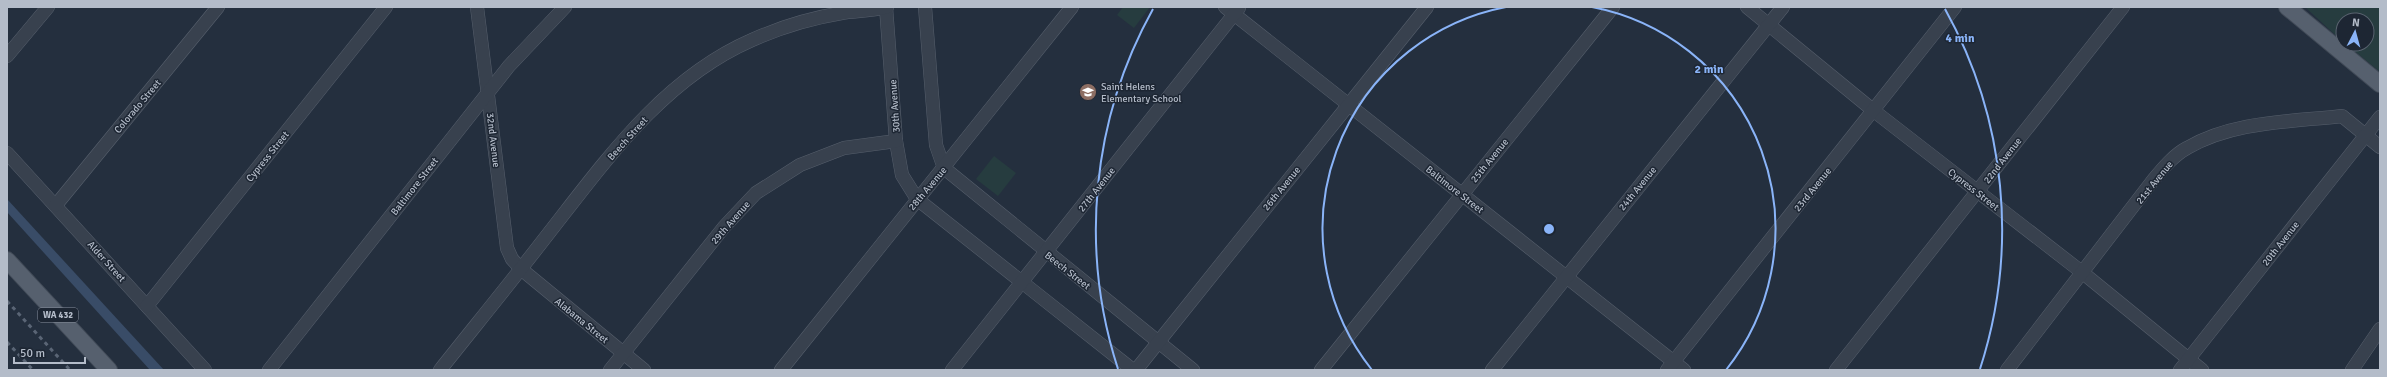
<svg xmlns="http://www.w3.org/2000/svg" width="2387" height="377" font-family="Signika,sans-serif">
	<style>
		.green { fill: #263c3f }
		.water { fill: #394c67 }
		.lines { fill: none; stroke-linecap: round; stroke-linejoin: round }
		.minor-casing { stroke: #565f6c; stroke-width: 14 }
		.major-casing { stroke: #414a57; stroke-width: 18 }
		.minor { stroke: #38414e; stroke-width: 13 }
		.major { stroke: #56606e; stroke-width: 16 }
		.rail { stroke: #5a6575; stroke-width: 3; stroke-dasharray: 4 4; stroke-linecap: butt }
		.ring { fill: none; stroke: #8ab4f8; stroke-width: 2 }
		.labels { text-anchor: middle; stroke-width: 3; stroke-linejoin: round; paint-order: stroke }
		.shield { fill: #1d2633; stroke: #878f9c; stroke-width: 1 }
		.shield-label { font-size: 9px; font-weight: bold; fill: #b4bcc9 }
		.poi-label { font-size: 10px; fill: #b4bcc9; stroke: #1d2633; text-anchor: start }
		.street-label { font-size: 10px; fill: #b4bcc9; stroke: #1d2633 }
		.centre { fill: #8ab4f8; stroke: #1d2633; stroke-width: 2 }
		.ring-label { font-size: 12px; text-anchor: middle; font-weight: bold; fill: #8ab4f8; stroke: #1d2633; stroke-width: 3; stroke-linejoin: round; paint-order: stroke }
	</style>
	<rect width="100%" height="100%" fill="#242f3e"/>
	<g class="green">
		<path d="M1123,7H1150L1134,28L1117,15Z"/>
		<path d="M2305,7H2380V72L2346,44H2367V20H2343V42Z"/>
		<path d="M994,156L1016,173L998,196L976,179Z"/>
	</g>
	<path class="water" d="M7,199L164,370H150L7,212Z"/>
	<g class="lines">
		<g class="minor-casing">
			<g id="minor">
				<path d="M477,7L507,248L512,259L521,269L644,370"/>
				<path d="M886,7L896,141L902,175L917,199L1133,370"/>
				<path d="M925,7L936,145L944,168L1193,370"/>
				<path d="M1225,7L1684,370"/>
				<path d="M1747,7L1874,111L2083,273L2202,370"/>
				<path d="M7,56L48,7"/>
				<path d="M7,153L205,370"/>
				<path d="M56,205L218,7"/>
				<path d="M147,306L386,7"/>
				<path d="M269,370L509,66L565,7"/>
				<path d="M440,370C475,326 511,282 545,238C604,163 662,79 752,40C781,27 811,18 842,13C856,11 872,11 887,7"/>
				<path d="M610,370L724,227L756,193L800,165L844,148L896,141"/>
				<path d="M781,370L1072,7"/>
				<path d="M952,370L1239,8"/>
				<path d="M1136,370L1427,7"/>
				<path d="M1321,370L1613,7"/>
				<path d="M1492,370L1783,7"/>
				<path d="M1667,370L1955,7"/>
				<path d="M1836,370L2123,7"/>
				<path d="M2007,370L2154,179C2164,167 2174,155 2187,148C2233,121 2290,122 2342,116L2380,147"/>
				<path d="M2180,370L2380,117"/>
				<path d="M2352,370L2380,329"/>
			</g>
		</g>
		<g class="major-casing">
			<g id="major">
				<path d="M2287,7L2380,84"/>
				<path d="M7,260L109,370"/>
			</g>
		</g>
		<use href="#minor" class="minor"/>
		<use href="#major" class="major"/>
		<g class="rail">
			<path d="M7,301L70,370"/>
			<path d="M7,342L33,370"/>
		</g>
	</g>
	<g class="ring">
		<path d="M1372 370A226 226 0 0 1 1506 7M1592 7A226 226 0 0 1 1726 370"/>
		<path d="M1118 369A453 453 0 0 1 1153 9M1945 9A453 453 0 0 1 1980 369"/>
	</g>
	<defs>
		<g id="school-disc" transform="scale(0.9)"><circle r="9.5" fill="#8d6e63" stroke="#1d2633"/><path d="M0-5L7-2L0 1L-7-2ZM-4 1L0 2.5L4 1V4Q0 6-4 4Z" fill="#fff"/></g>
	</defs>
	<g fill-rule="evenodd">
		<use href="#school-disc" x="1088" y="92"/>
	</g>
	<g class="labels">
		<rect class="shield" x="38" y="308" width="40" height="14" rx="3"/>
		<g class="shield-label">
			<text x="58" y="318">WA 432</text>
		</g>
		<g class="poi-label">
			<text x="1101" y="90">Saint Helens<tspan x="1101" dy="12">Elementary School</tspan></text>
		</g>
		<g class="street-label">
			<text transform="translate(137 106) rotate(-50)" y="4">Colorado Street</text>
			<text transform="translate(894 106) rotate(-94)" y="4">30th Avenue</text>
			<text transform="translate(627 138) rotate(-48)" y="4">Beech Street</text>
			<text transform="translate(494 140) rotate(83)" y="4">32nd Avenue</text>
			<text transform="translate(267 156) rotate(-51)" y="4">Cypress Street</text>
			<text transform="translate(1489 160) rotate(-51)" y="4">25th Avenue</text>
			<text transform="translate(2002 160) rotate(-52)" y="4">22nd Avenue</text>
			<text transform="translate(2154 182) rotate(-51)" y="4">21st Avenue</text>
			<text transform="translate(414 186) rotate(-52)" y="4">Baltimore Street</text>
			<text transform="translate(927 188) rotate(-50)" y="4">28th Avenue</text>
			<text transform="translate(1281 188) rotate(-51)" y="4">26th Avenue</text>
			<text transform="translate(1637 188) rotate(-51)" y="4">24th Avenue</text>
			<text transform="translate(1096 189) rotate(-52)" y="4">27th Avenue</text>
			<text transform="translate(1455 189) rotate(38)" y="4">Baltimore Street</text>
			<text transform="translate(1812 189) rotate(-51)" y="4">23rd Avenue</text>
			<text transform="translate(1974 189) rotate(38)" y="4">Cypress Street</text>
			<text transform="translate(730 222) rotate(-49)" y="4">29th Avenue</text>
			<text transform="translate(2280 243) rotate(-52)" y="4">20th Avenue</text>
			<text transform="translate(107 261) rotate(48)" y="4">Alder Street</text>
			<text transform="translate(1068 270) rotate(38)" y="4">Beech Street</text>
			<text transform="translate(582 320) rotate(39)" y="4">Alabama Street</text>
		</g>
	</g>
	<circle cx="1549" cy="229" r="6" class="centre"/>
	<g class="ring-label">
		<text x="1960" y="42">4 min</text>
		<text x="1709" y="73">2 min</text>
	</g>
	<rect width="2387" height="377" fill="none" stroke="#b4bcc9" stroke-width="16"/>
	<g transform="translate(2355 32) rotate(6)"><circle r="19" fill="#1d2633" stroke="#59626f"/>
	<path d="M0-3L7 15L0 10L-7 15Z" fill="#8ab4f8"/>
	<text y="-6" font-size="11" font-weight="bold" text-anchor="middle" fill="#b4bcc9">N</text>
	</g>
	<path d="M14 357v6h71v-6" fill="none" stroke="#b4bcc9" stroke-width="2"/>
	<text x="20" y="357" font-size="12" fill="#b4bcc9" stroke="#1d2633" stroke-width="3" paint-order="stroke">50 m</text>
</svg>
